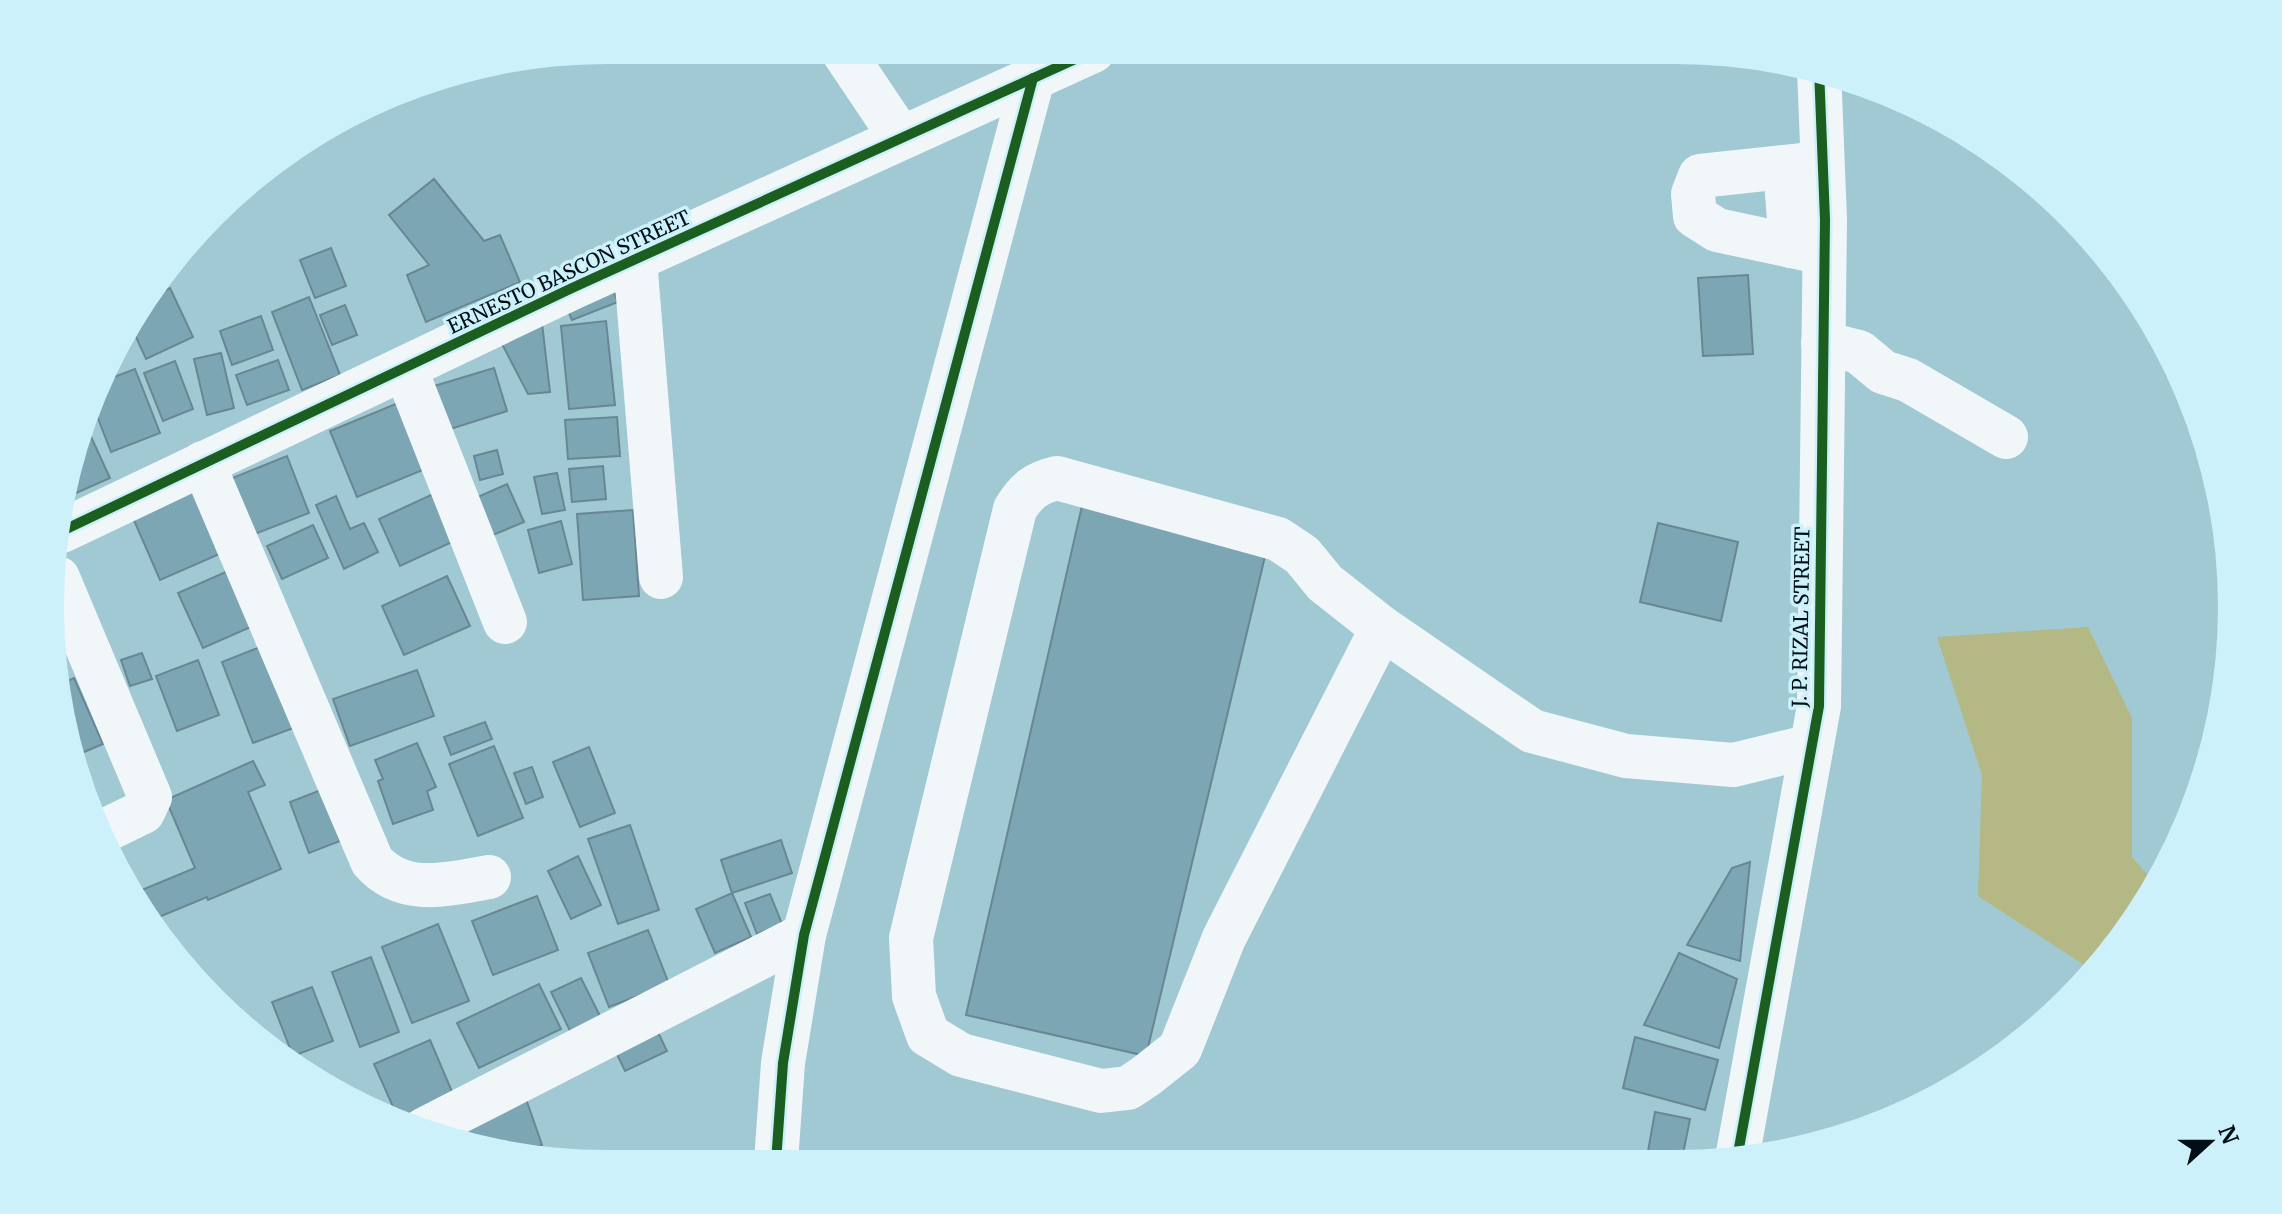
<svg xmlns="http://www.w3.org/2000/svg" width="2282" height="1214" font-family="Merriweather,serif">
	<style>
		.green { fill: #b4b884 }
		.building { fill: #7da6b5; stroke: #688792; stroke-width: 2 }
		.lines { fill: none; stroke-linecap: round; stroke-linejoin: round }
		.minor { stroke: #f1f7f8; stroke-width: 44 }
		.cycleway-casing { stroke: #ccf1fa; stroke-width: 15 }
		.cycleway { stroke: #1b5e20; stroke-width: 10 }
		.labels { text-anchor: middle; stroke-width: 7; stroke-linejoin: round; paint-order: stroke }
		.street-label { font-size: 20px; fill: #000f15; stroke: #ccf1fa }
	</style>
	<rect width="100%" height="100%" fill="#a0c9d3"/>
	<path class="green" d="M2088,627L2132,718V857L2155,883L2095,972L1978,896L1982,775L1937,637Z"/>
	<g class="building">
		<path d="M434,179L484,241L500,235L520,282L426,322L407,275L429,265L389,215Z"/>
		<path d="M331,248L346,286L315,298L300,260Z"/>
		<path d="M1748,275L1753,354L1703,356L1698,278Z"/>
		<path d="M611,285L618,302L572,320L565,304Z"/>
		<path d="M170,288L193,337L146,359L131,326L142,301Z"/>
		<path d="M309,297L340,375L302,390L272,312Z"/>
		<path d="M345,305L357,335L332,345L320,315Z"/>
		<path d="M261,316L273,350L232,365L220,331Z"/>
		<path d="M606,321L615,405L569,409L561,326Z"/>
		<path d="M542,323L550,392L528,394L501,342Z"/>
		<path d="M221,353L234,408L207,415L194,359Z"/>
		<path d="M278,360L289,390L247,405L236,375Z"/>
		<path d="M175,361L193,409L163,421L144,373Z"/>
		<path d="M494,368L507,411L444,431L431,387Z"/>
		<path d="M135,369L160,433L111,452L94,408L106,380Z"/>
		<path d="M403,401L430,467L357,497L330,431Z"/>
		<path d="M617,417L620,456L568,459L565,420Z"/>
		<path d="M86,426L110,478L65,498L69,463Z"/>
		<path d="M497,450L503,474L480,480L474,456Z"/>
		<path d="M287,456L309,513L247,537L225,481Z"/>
		<path d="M603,466L606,499L572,502L569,469Z"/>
		<path d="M557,473L565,510L542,514L534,477Z"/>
		<path d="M507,484L524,522L488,537L471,500Z"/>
		<path d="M204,487L231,549L160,580L133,518Z"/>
		<path d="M442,490L463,537L400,566L379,519Z"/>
		<path d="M336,496L350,529L364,523L378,552L344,569L316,505Z"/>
		<path d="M1084,497L1267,548L1146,1056L966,1015Z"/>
		<path d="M633,510L639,596L583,600L577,514Z"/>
		<path d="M561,521L572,564L539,573L528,530Z"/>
		<path d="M1658,523L1738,542L1721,621L1640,602Z"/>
		<path d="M313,525L328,558L282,579L267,546Z"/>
		<path d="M237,567L262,622L203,648L178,593Z"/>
		<path d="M447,576L470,626L404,655L382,606Z"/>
		<path d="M268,644L299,726L253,743L222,662Z"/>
		<path d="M142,653L152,679L130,686L121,660Z"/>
		<path d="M198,660L219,715L177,731L156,676Z"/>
		<path d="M417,670L434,716L350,746L333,699Z"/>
		<path d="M74,678L103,744L77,755L61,684Z"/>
		<path d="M485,722L492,739L451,755L444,737Z"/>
		<path d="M417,743L436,787L427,791L433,810L393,824L378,781L383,779L375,760Z"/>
		<path d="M494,746L523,818L478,836L449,764Z"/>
		<path d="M589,747L615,813L580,827L553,762Z"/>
		<path d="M253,761L265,785L248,792L281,869L208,900L207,897L154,919L137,892L195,868L166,800Z"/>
		<path d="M532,767L543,797L526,804L514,773Z"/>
		<path d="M321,790L340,841L309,853L290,802Z"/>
		<path d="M630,825L659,910L618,924L588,839Z"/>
		<path d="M781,840L792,873L732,893L721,860Z"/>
		<path d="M578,856L601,905L571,919L548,871Z"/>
		<path d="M1750,862L1740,961L1687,945L1732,868Z"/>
		<path d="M732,893L751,937L715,953L696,909Z"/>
		<path d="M770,894L782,924L757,934L745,903Z"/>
		<path d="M537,896L558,950L493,975L472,921Z"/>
		<path d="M438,924L469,1001L412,1023L382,947Z"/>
		<path d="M648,930L669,984L609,1007L588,953Z"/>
		<path d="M1679,953L1737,979L1719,1048L1644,1025Z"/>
		<path d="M371,957L399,1032L360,1047L332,972Z"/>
		<path d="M581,978L604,1024L574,1039L551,992Z"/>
		<path d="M539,984L561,1029L479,1068L457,1023Z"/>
		<path d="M312,987L333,1041L293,1056L272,1002Z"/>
		<path d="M655,1026L667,1051L625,1071L613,1046Z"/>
		<path d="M1635,1037L1718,1060L1705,1110L1623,1088Z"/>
		<path d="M430,1040L453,1094L398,1118L374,1064Z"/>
		<path d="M526,1099L542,1145L517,1154L466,1146L458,1122Z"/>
		<path d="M1655,1112L1690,1119L1682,1159L1647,1157Z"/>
		<path d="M557,1151L561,1161L539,1158Z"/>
	</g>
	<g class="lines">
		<g class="minor">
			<path d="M842,50L901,138"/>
			<path d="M1822,163L1700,176L1693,194L1695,216L1717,230L1824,253"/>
			<path d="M1785,167L1791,246"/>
			<path d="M635,260L661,577"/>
			<path d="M1823,343L1859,352L1883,372L1908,380L2006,437"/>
			<path d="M405,368L505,622"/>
			<path d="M203,463L372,861C403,897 449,884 489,877"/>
			<path d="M62,531L572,288L1093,51"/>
			<path d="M58,578L150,797L143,812L100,833"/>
			<path d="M1382,628L1325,583L1302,555L1278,539L1057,478C1036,483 1027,490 1015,509L911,938L914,996L928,1035L961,1055L1101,1091L1128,1088L1146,1076L1180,1049L1224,938L1382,628L1532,731L1626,756L1733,765L1811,746"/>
			<path d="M423,1130L804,935"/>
			<path d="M1737,1159L1819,706L1825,220L1819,69"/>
			<path d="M776,1162L783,1063L804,935L1033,78"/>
		</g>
		<g class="cycleway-casing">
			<g id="cycleway">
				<path d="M62,531L572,288L1093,51"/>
				<path d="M1737,1159L1819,706L1825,220L1819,69"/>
				<path d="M776,1162L783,1063L804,935L1033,78"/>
			</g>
		</g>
		<use href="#cycleway" class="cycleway"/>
	</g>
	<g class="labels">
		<g class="street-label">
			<text transform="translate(569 272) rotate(-25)" y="7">ERNESTO BASCON STREET</text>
			<text transform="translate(1801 617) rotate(-89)" y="7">J. P. RIZAL STREET</text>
		</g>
	</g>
	<path d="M0 0H2282V1214H0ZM607 64H1675A543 543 0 0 1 2218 607V607A543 543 0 0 1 1675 1150H607A543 543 0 0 1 64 607V607A543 543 0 0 1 607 64Z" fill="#ccf1fa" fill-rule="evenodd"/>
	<g transform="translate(2210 1142) rotate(69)" stroke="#ccf1fa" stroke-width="6" paint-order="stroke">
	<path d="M0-6L14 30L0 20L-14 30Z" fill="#000f15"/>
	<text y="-12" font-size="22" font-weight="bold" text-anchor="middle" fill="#000f15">N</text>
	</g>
</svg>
